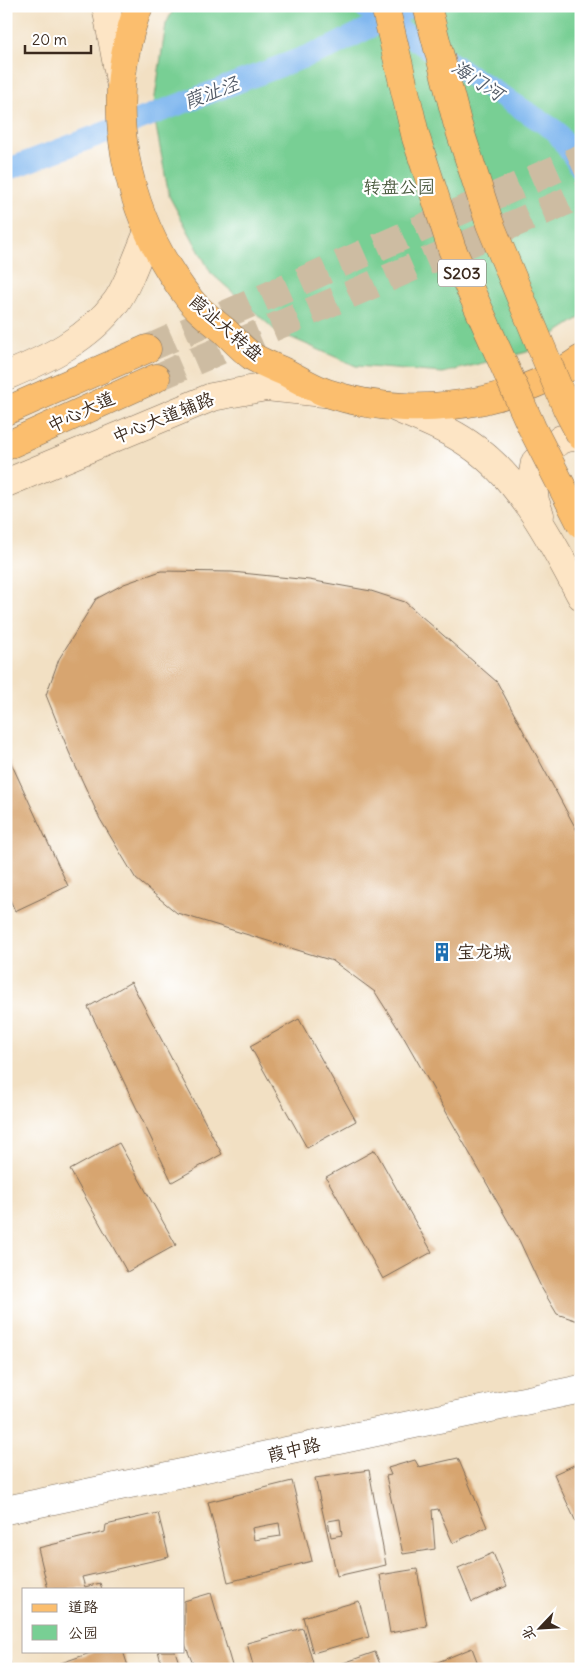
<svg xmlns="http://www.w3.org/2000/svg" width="587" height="1675" font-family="Delius,'LXGW WenKai TC',sans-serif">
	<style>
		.park { fill: #78cf94; stroke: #5a7c59 }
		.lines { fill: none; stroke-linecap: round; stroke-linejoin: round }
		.canal { stroke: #80b7ef; stroke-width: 22 }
		.building { fill: #d7a570; fill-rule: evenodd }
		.primary-tunnel { stroke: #cdbca2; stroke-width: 28; stroke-dasharray: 28 14; stroke-linecap: butt }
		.tertiary-casing { stroke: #7b6a58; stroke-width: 29 }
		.secondary-casing { stroke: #7b6a58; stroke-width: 29 }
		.primary-casing { stroke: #7b6a58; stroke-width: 29 }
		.tertiary { stroke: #fff; stroke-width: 28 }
		.secondary { stroke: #fde5c5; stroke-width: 28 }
		.primary { stroke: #fbbe6e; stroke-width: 28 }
		.primary-bridge-casing { stroke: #7b6a58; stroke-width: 29; stroke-linecap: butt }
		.primary-bridge { stroke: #fbbe6e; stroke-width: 28 }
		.labels { text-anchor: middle; stroke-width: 4.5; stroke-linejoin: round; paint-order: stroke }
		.shield { fill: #fff; stroke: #766a62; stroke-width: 1 }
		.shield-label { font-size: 16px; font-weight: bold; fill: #3b2a1e }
		.park-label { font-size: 18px; fill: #4d5c41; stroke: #fff }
		.street-label { font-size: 18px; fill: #3b2a1e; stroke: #fff }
		.poi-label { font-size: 18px; fill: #3b2a1e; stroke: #fff; text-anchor: start }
		.water-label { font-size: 19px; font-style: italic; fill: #535b67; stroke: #fff }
	</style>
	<rect width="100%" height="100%" fill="#fff"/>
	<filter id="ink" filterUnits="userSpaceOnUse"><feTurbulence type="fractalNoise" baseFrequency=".02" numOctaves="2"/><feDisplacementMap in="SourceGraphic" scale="10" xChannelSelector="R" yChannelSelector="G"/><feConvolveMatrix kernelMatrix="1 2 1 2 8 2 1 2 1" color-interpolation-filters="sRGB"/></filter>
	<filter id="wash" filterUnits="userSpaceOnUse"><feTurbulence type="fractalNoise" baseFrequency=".0096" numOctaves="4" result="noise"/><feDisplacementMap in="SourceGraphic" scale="20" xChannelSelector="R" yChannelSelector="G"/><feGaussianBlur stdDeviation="1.12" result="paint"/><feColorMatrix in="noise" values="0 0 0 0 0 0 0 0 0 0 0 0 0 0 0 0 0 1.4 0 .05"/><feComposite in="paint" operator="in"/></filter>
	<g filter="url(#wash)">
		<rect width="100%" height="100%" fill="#f2e0c3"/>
		<path class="park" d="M175,6H581V317L527,352L443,373L356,366L276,331L211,273L169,196L153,110L166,24Z"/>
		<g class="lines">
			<g class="canal">
				<path d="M363,6L556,131L581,168"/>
				<path d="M6,170L331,47L413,6"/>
			</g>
		</g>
		<g id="blocks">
			<g class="building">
				<path d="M6,6H15L6,14Z"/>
				<path d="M161,571L232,572L309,580L371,591L405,602L497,682L581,838V1322L557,1314L541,1287L520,1242L403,1036L375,992L333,961L177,913L136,879L100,819L69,752L46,695L59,659L96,599L124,584Z"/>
				<path d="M6,752L68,886L15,911L6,891Z"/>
				<path d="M131,982L222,1154L172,1182L88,1007Z"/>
				<path d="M299,1019L356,1121L307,1148L250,1046Z"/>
				<path d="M119,1143L176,1245L127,1272L70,1170Z"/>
				<path d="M375,1150L432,1252L383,1279L326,1177Z"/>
				<path d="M458,1458L487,1527L453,1543L438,1509L432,1510L435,1549L403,1554L386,1476L391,1475L388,1468L415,1460L419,1467Z"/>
				<path d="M581,1462V1533L554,1474Z"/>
				<path d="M369,1470L386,1565L337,1576L315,1478ZM340,1519L342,1535L331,1537L328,1521Z"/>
				<path d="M292,1481L312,1561L228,1582L208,1502ZM279,1523L281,1536L254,1540L252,1528Z"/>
				<path d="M158,1513L169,1557L82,1577L85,1587L100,1583L102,1589H48L38,1548L105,1532L106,1525Z"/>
				<path d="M493,1553L507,1586L472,1602L458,1568Z"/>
				<path d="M417,1569L427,1626L390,1633L380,1575Z"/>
				<path d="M211,1593L233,1669H195L184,1642V1601Z"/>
				<path d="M359,1601L369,1637L313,1653L303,1617Z"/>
				<path d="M303,1628L313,1663L295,1669H254L247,1643Z"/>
				<path d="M472,1648L480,1669H421Z"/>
				<path d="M6,1649L11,1665L6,1666Z"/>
				<path d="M96,1651H123L129,1669H60L58,1664Z"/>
				<path d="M158,1651H175L181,1669H163Z"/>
				<path d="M375,1652L382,1669H329V1668Z"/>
			</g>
		</g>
	</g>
	<g filter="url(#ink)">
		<use href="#blocks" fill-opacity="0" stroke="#7b6a58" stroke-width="1"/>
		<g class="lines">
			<g class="primary-tunnel">
				<path d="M147,349L581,158"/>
				<path d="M156,378L581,195"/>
			</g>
			<g class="tertiary-casing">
				<path id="tertiary" d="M6,1510C198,1471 389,1428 581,1389"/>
			</g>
			<g class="secondary-casing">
				<g id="secondary">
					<path d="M106,6L120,81"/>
					<path d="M6,376C47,359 89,339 116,302C128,286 139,252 148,232"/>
					<path d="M394,407C419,418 446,428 469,444C521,479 552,542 581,596"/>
					<path d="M6,483L212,397L266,387L324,393"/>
					<path d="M540,515L535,501L532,478L535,462L561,439L581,436"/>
				</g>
			</g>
			<g class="primary-casing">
				<g id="primary">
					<path d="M139,6C100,106 126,218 191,301C200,312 214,322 225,331C234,340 243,350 253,357C263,363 276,368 287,373C300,380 313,388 327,393C377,410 433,411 484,400C517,392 552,380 581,359"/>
					<path d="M6,411L147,349"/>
					<path d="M6,446L156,378"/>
				</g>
			</g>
			<use href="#tertiary" class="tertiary"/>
			<use href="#secondary" class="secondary"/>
			<use href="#primary" class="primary"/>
			<g class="primary-bridge-casing">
				<g id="primary-bridge">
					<path d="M385,6L416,138L452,249L532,428L581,524"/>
					<path d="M427,6L457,122L490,224L567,409L581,436"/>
				</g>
			</g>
			<use href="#primary-bridge" class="primary-bridge"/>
		</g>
	</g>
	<defs>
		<g id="building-bare" transform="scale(1.5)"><path d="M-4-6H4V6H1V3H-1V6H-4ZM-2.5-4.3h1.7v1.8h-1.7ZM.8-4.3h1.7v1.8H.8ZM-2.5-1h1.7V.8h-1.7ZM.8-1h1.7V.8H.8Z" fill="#1f6fb2" stroke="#fff" stroke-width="2.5" paint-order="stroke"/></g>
	</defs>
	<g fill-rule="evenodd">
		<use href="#building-bare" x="442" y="952"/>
	</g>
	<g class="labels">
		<rect class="shield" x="438" y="259.5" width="48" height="27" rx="4"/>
		<g class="shield-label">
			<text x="462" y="279">S203</text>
		</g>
		<g class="park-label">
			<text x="399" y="193">转盘公园</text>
		</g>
		<g class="street-label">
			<text transform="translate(226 328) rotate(41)" y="6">葭沚大转盘</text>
			<text transform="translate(81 412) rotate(-25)" y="6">中心大道</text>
			<text transform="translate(163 418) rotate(-22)" y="6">中心大道辅路</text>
			<text transform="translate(294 1450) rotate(-13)" y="6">葭中路</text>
		</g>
		<g class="poi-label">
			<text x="457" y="958">宝龙城</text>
		</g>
		<g class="water-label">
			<text transform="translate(478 80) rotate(33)" y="7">海门河</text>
			<text transform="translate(211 92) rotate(-21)" y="7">葭沚泾</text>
		</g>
	</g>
	<rect width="587" height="1675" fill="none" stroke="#fff" stroke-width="25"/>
	<rect x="22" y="1588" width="162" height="65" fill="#ffffff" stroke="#b1aaa5"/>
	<rect x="32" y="1604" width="25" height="8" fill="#fbbe6e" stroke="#b1aaa5"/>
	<text x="68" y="1612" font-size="15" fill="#3b2a1e">道路</text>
	<rect x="32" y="1625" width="25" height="15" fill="#78cf94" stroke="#b1aaa5"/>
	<text x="68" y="1638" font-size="15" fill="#3b2a1e">公园</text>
	<g transform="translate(540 1628) rotate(245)" stroke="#ffffff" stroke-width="4" paint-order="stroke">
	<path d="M0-4L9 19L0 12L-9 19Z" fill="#3b2a1e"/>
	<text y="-8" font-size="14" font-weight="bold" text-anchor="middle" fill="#3b2a1e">北</text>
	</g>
	<path d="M25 45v8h66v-8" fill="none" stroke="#3b2a1e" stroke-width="2.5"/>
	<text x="32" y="45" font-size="15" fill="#3b2a1e" stroke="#ffffff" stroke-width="4" paint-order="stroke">20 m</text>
</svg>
